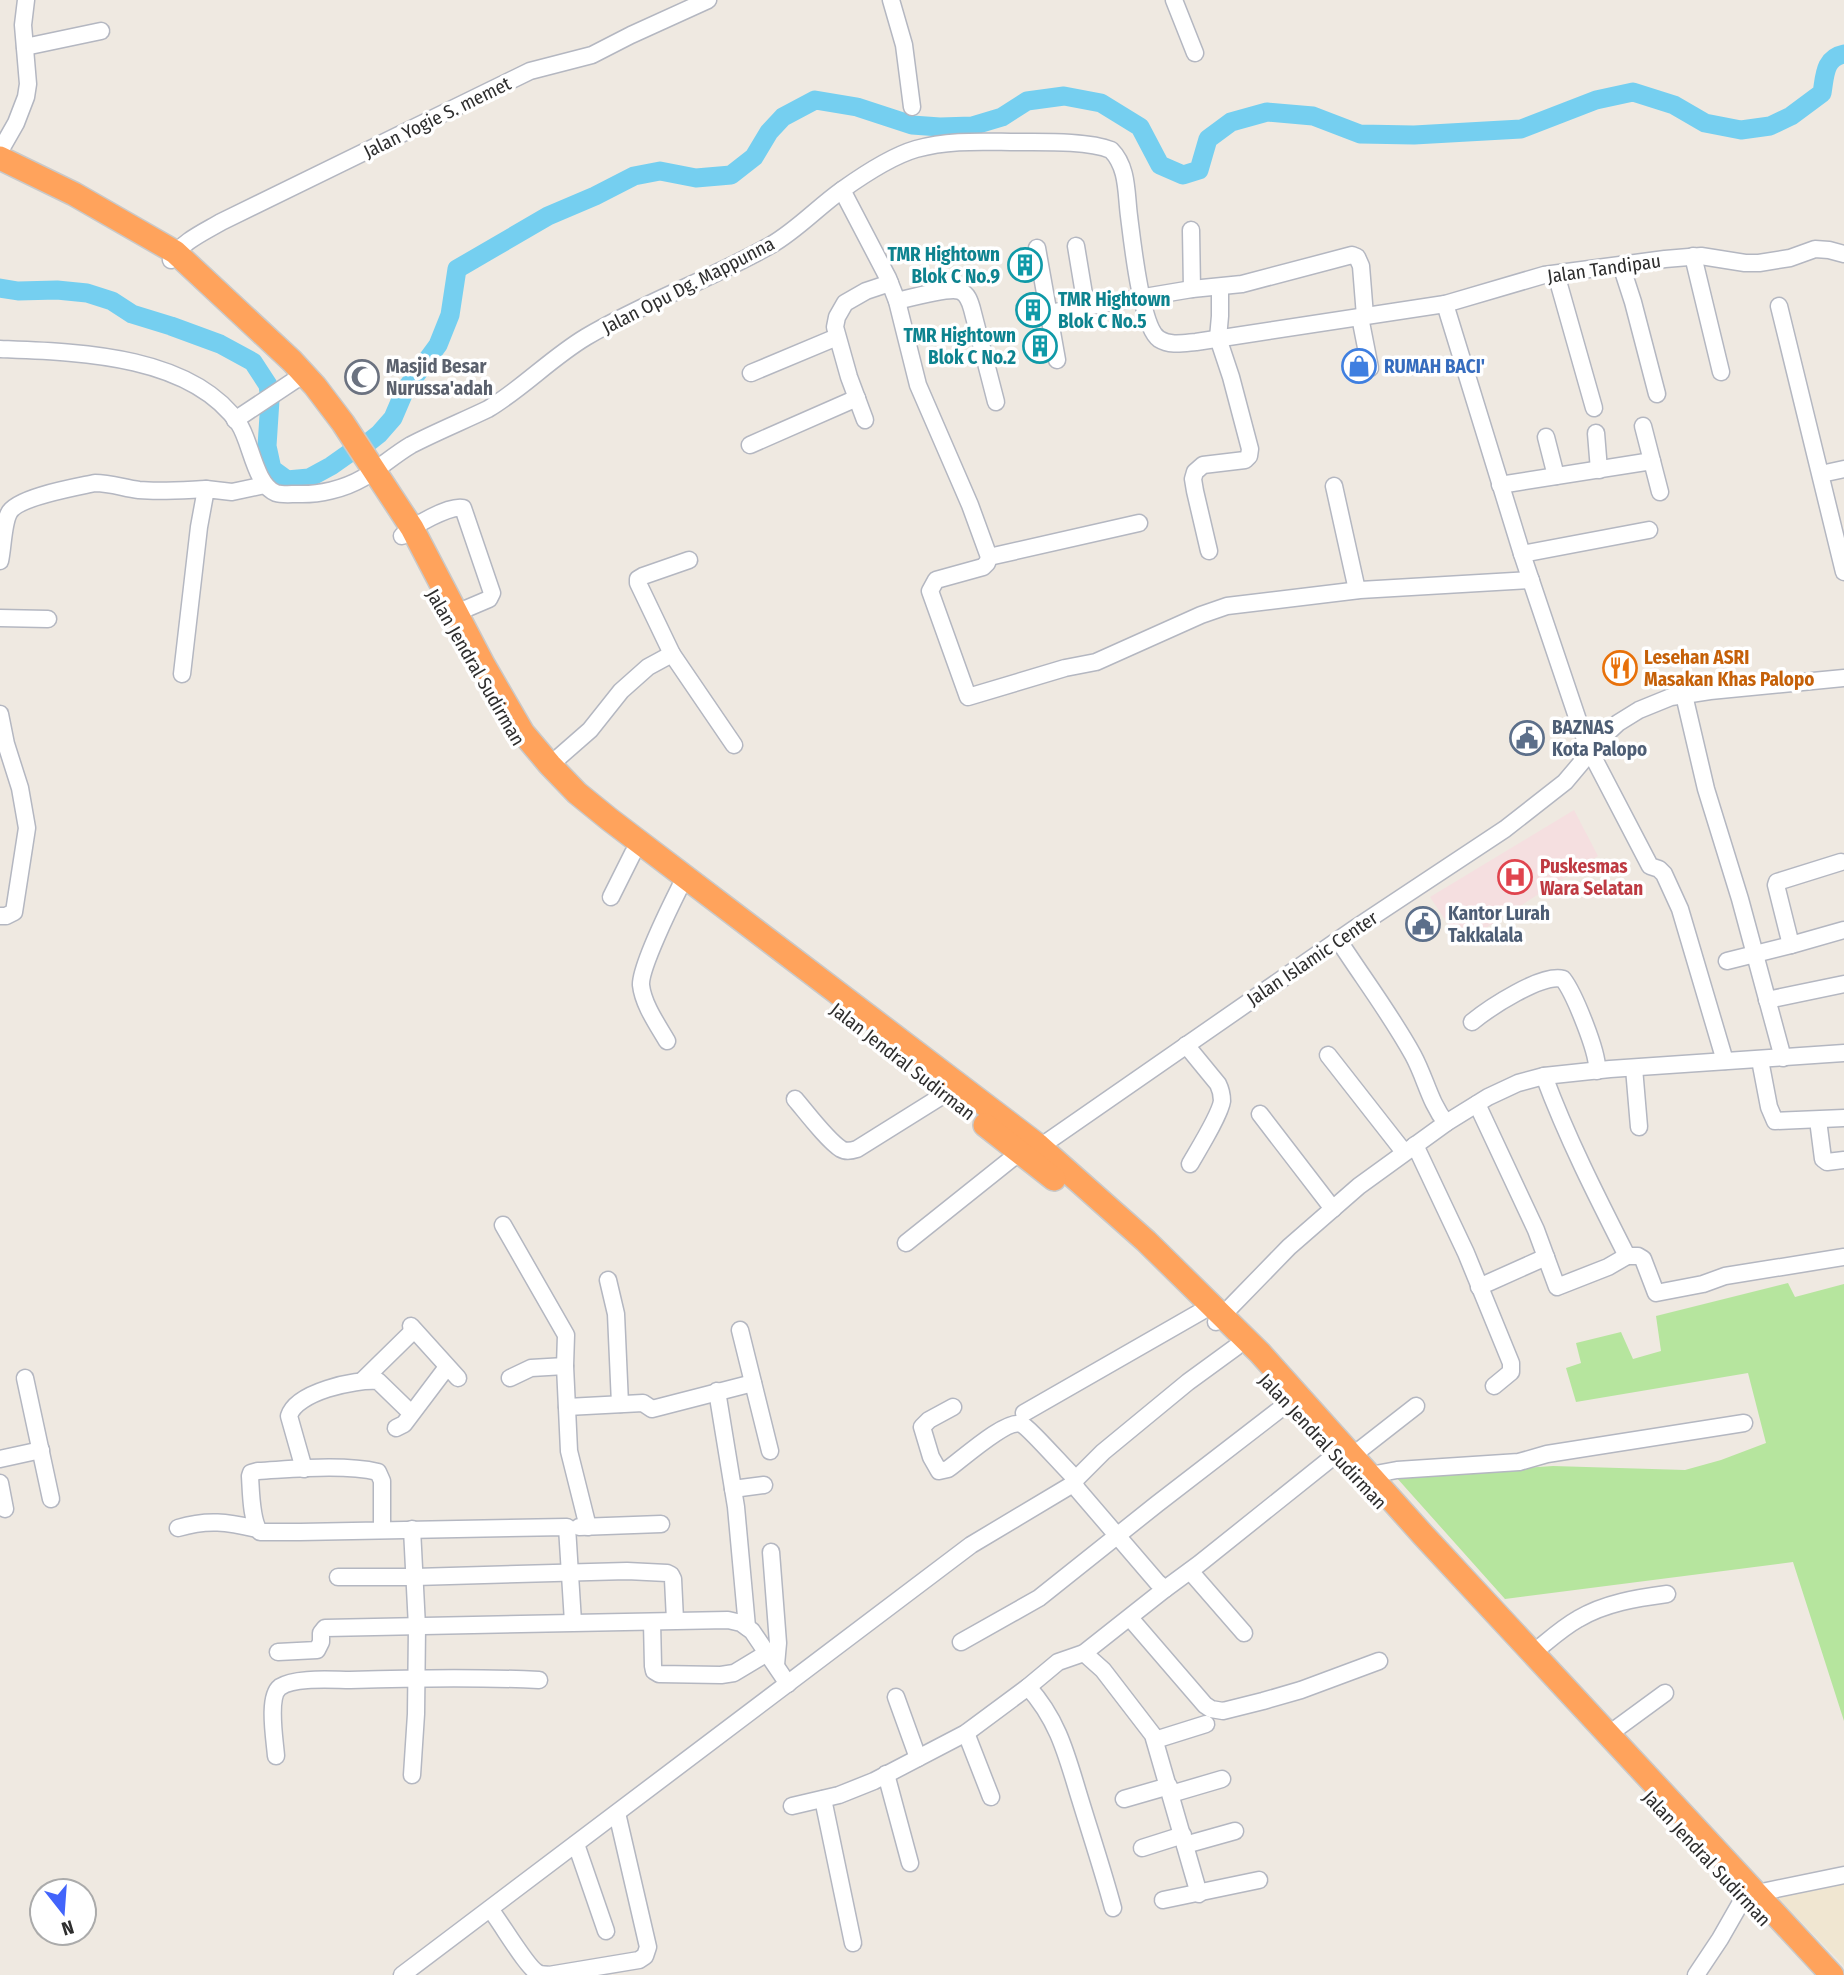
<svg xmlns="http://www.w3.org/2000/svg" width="1844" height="1975" font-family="'Fira Sans Condensed',sans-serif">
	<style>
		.education { fill: #f0e6d1 }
		.medical { fill: #f5dfe0 }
		.green { fill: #b6e59e }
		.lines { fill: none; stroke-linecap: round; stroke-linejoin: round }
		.river { stroke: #75cff0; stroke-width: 19 }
		.minor-casing { stroke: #b4b7c1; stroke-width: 19 }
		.highway-casing { stroke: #c9c9c9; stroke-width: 26 }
		.minor { stroke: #fff; stroke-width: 16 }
		.highway { stroke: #ffa35c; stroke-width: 23 }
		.labels { text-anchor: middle; stroke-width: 7; stroke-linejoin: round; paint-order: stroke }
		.street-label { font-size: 19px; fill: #2e2e2e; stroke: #fff }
		.culture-label { font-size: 19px; font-weight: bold; fill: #0d838f; stroke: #fff; text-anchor: end }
		.worship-label { font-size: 19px; font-weight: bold; fill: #5b616d; stroke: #fff; text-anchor: start }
		.shop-label { font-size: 19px; font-weight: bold; fill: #366cbe; stroke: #fff; text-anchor: start }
		.food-label { font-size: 19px; font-weight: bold; fill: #c56008; stroke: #fff; text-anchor: start }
		.service-label { font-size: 19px; font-weight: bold; fill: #4e5e75; stroke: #fff; text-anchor: start }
		.health-label { font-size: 19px; font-weight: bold; fill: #be3a42; stroke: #fff; text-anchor: start }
	</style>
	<rect width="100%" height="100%" fill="#efe9e1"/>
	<path class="education" d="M1844,1879V1966L1775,1895Z"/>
	<path class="medical" d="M1574,810L1598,856L1461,944L1430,897Z"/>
	<path class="green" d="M1788,1283L1795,1297L1844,1284V1721L1793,1562L1505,1599L1396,1477L1553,1466L1685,1470L1721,1460L1766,1443L1748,1373L1576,1402L1566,1368L1581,1363L1576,1343L1621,1332L1633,1359L1661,1351L1656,1316Z"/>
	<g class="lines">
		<path class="river" d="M0,288L18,291L57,290L87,293L112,301L132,314L171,326L220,344L253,362L268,385L270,400L267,446L272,469L287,480L309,478L331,466L348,454L360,449L379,434L393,418L405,390L438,345L450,315L457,269L548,216L595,196L634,176L660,171L696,178L731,175L754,157L769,132L783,117L815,100L857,107L912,125L940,127L972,126L1002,117L1027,101L1064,96L1101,103L1140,127L1160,165L1183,175L1199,170L1208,139L1231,122L1267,112L1313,116L1360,134L1414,135L1521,129L1596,100L1633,92L1674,105L1705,123L1741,130L1770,126L1791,116L1822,93C1825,76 1824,58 1844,54"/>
		<g class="minor-casing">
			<g id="minor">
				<path d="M891,0L904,45L912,107"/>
				<path d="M1174,0L1195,53"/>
				<path d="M25,47L101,31"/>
				<path d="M0,151L16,123L26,97L28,84L23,25L26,0"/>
				<path d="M842,190L888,278L897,301L918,385L970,505L989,557L987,563L983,567L936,580L930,591L968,697L1065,668L1096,662L1201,615L1227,606L1360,590L1531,580"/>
				<path d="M1191,230L1192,289"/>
				<path d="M1076,246L1086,306"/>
				<path d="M1037,248L1057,360"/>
				<path d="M1693,256L1721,372"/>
				<path d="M171,260C181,242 204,232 221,222L530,71L592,55L631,35L708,0"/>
				<path d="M1621,265L1633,302L1657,394"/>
				<path d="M1556,274L1594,408"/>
				<path d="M897,301C910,298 949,287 960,291C968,294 970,302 972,309L996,402"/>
				<path d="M1445,304L1522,554L1580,726L1590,751L1650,866L1659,869L1664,874L1680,909L1725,1061"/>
				<path d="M1779,306L1844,572"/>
				<path d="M1049,313L1192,289L1242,284L1352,255L1357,257L1361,266L1365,316"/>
				<path d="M1360,317L1370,368"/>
				<path d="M0,349C76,352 191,354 239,424C251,442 255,485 276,493C282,495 291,494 297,494C319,495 344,489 363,478C380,468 394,455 411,445C436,432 463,421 488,409C523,388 551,358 586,337C645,302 711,279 771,245C797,230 818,207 842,190C863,175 892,156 916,149C951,139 986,142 1021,142C1045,142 1089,141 1111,150C1128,167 1126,193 1129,216C1132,239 1141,327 1159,339C1170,346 1184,343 1196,342L1445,304L1544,275L1665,259L1701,256L1745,263H1759L1790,258L1815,249L1829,250L1844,254"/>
				<path d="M751,373L837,337"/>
				<path d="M235,420L304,374"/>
				<path d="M865,420L849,377L835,327L837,317L845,303L866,291L890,283"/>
				<path d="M1643,426L1652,461"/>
				<path d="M1596,433L1599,470"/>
				<path d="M1546,437L1556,476"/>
				<path d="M750,445L857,398"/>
				<path d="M1821,474L1844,469"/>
				<path d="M1500,485L1652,461L1660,492"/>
				<path d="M1334,486L1357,590"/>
				<path d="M402,536C413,526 449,505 463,508L492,593L489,599L456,613"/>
				<path d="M1209,551L1195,491L1193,479L1195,472L1203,465L1245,460L1249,456L1250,449L1231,377L1218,338L1220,316V287"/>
				<path d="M1522,554L1649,530"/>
				<path d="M989,557L1139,523"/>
				<path d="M0,561C3,548 3,524 9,513C17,497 77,487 95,483C110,483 124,488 139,490C161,492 184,490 206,489"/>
				<path d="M0,618L48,619"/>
				<path d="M672,654L638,583V579L643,576L689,560"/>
				<path d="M182,674L199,527L206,489L232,492L265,485"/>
				<path d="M1684,695L1706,789L1740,899L1783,1058"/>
				<path d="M0,714L6,744L20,788L27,828L14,912L6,916H0"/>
				<path d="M550,765L590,730L621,691L648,667L672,654L734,745"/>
				<path d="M611,897L633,853"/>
				<path d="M1339,941C1363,978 1391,1015 1413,1055C1426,1079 1429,1101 1446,1123"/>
				<path d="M1791,945L1844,930"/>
				<path d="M1727,961L1791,945L1776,885L1777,882L1841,862"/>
				<path d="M1767,1000L1844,984"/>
				<path d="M1472,1022C1489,1008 1542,973 1563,979C1574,993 1599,1054 1597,1071"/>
				<path d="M667,1041C657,1024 643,1004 641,985C640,968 671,905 680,887"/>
				<path d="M1186,1045L1218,1084C1221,1090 1222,1094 1222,1101C1220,1115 1198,1150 1190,1164"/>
				<path d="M1328,1055L1404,1152"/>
				<path d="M1760,1060L1769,1107L1775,1121L1844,1118"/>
				<path d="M1634,1068L1639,1127"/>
				<path d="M1544,1076C1567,1138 1597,1197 1627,1256H1638L1643,1259L1656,1293L1703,1284L1725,1276L1844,1257"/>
				<path d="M795,1099C807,1113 827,1140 841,1149C846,1152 851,1151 857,1149L945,1094"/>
				<path d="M1477,1104L1536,1230L1557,1287L1608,1267L1627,1256"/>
				<path d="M1260,1114L1333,1209"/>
				<path d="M1818,1120L1823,1159L1827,1162L1844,1160"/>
				<path d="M1415,1145L1466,1253L1511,1363V1372L1494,1386"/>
				<path d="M1034,1151L1354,929L1505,829L1565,782L1603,737L1618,723L1639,710L1671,697L1710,691L1844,678"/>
				<path d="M503,1225L566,1335L565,1366L569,1451L588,1527"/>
				<path d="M906,1243L1020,1152"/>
				<path d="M608,1280L616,1314L620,1404"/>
				<path d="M1479,1287L1546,1257"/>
				<path d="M1216,1322L1289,1247L1359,1186L1446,1123L1488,1097L1518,1083L1544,1076L1610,1069L1844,1053"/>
				<path d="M411,1326L458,1378"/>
				<path d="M740,1330L770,1451"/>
				<path d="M1236,1347L1188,1382L1103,1452L1073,1482L1078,1490L1157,1582L1165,1589L1199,1564L1344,1448"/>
				<path d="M25,1378L51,1499"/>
				<path d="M510,1378L531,1368L565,1366"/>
				<path d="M363,1380L414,1330"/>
				<path d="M717,1391L736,1507L747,1627"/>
				<path d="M567,1407L643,1403L652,1409L753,1383"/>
				<path d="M953,1407L929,1420L922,1427L931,1457L939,1471L948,1469C961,1460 1006,1419 1021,1424C1029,1427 1066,1470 1076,1479"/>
				<path d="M1024,1413L1202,1311"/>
				<path d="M396,1428L404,1424L447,1367"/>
				<path d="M1352,1456L1416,1406"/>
				<path d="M0,1459L41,1450"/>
				<path d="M304,1469L289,1416C296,1392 355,1379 378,1381L411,1413"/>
				<path d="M1370,1475L1397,1470L1519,1462L1547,1454L1744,1423"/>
				<path d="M0,1483L5,1509"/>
				<path d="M733,1489L764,1485"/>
				<path d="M579,1527L661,1524"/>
				<path d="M178,1528C208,1519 227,1522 257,1529"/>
				<path d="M382,1530V1481L378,1472C343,1464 295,1469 258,1471L251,1473L250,1476C251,1491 251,1521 260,1532H300L567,1527L573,1622"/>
				<path d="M771,1552L778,1643L776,1665"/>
				<path d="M1190,1571L1244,1633"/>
				<path d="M338,1577H415L627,1571L667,1573L671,1575L673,1579L675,1620"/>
				<path d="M1130,1618L1205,1705L1211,1709L1223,1711L1263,1701L1301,1690L1379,1661"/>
				<path d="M652,1622L653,1666L654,1671L659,1674L721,1675L734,1673L767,1653"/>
				<path d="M961,1642L1039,1598L1157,1504L1288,1403"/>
				<path d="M278,1652L317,1650L321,1642V1633L325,1628L728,1620L741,1623L752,1631L788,1684"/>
				<path d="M1534,1652C1548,1641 1562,1628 1578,1619C1605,1603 1637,1598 1667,1594"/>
				<path d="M1084,1653L1103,1670L1153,1735L1199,1894"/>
				<path d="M1028,1687C1059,1721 1067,1757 1080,1799C1091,1835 1103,1871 1113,1908"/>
				<path d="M896,1697L918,1758"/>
				<path d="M966,1733L991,1797"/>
				<path d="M1609,1734L1665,1693"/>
				<path d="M1155,1740L1206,1724"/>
				<path d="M276,1756C275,1741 267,1697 280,1687C295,1677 332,1680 350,1680C413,1678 476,1677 539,1680"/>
				<path d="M886,1774L910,1863"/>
				<path d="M412,1775L416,1714L417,1627L412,1529"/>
				<path d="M1171,1794L1222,1779"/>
				<path d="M823,1799L853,1943"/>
				<path d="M1124,1799L1169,1786"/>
				<path d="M792,1806L839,1795L874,1781L966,1733L1028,1687L1058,1662L1084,1653L1165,1589"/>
				<path d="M576,1844L606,1931"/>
				<path d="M1185,1845L1235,1831"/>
				<path d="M1142,1848L1183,1835"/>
				<path d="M1757,1893L1844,1875"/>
				<path d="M1163,1900L1259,1880"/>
				<path d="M490,1909C500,1921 527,1968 538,1973C541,1975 545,1974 549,1975L639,1960L645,1956L648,1947L617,1813"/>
				<path d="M402,1975L971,1545L1073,1484"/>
				<path d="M1696,1975L1720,1939L1744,1897"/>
			</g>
		</g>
		<g class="highway-casing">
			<g id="highway">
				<path d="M0,158L74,194L175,252L292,361L315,386L343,423L412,528L483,664L523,733L550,765L577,793L609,819L1039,1146L1146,1241L1260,1353L1424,1536L1832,1975"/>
				<path d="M985,1125L1054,1179"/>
			</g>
		</g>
		<use href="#minor" class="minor"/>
		<use href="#highway" class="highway"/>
	</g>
	<defs>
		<g id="building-ring" transform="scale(1.75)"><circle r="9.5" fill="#fff" stroke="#0f9aa8" stroke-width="1.5"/><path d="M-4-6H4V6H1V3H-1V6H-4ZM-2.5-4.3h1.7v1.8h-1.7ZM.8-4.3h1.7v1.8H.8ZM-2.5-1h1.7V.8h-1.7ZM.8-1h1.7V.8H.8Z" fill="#0f9aa8"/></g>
		<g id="shop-ring" transform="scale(1.75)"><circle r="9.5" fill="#fff" stroke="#3f7fe0" stroke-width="1.5"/><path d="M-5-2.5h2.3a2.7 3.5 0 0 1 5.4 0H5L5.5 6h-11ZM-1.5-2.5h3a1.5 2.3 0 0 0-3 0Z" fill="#3f7fe0"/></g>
		<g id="mosque-ring" transform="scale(1.75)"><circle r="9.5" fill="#fff" stroke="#6b7280" stroke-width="1.5"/><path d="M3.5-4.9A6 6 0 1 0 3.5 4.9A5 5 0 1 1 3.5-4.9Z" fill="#6b7280"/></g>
		<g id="restaurant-ring" transform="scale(1.75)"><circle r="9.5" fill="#fff" stroke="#e8710a" stroke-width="1.5"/><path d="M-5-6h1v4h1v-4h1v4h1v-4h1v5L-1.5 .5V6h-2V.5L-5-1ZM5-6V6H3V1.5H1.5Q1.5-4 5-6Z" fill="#e8710a"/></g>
		<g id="civic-ring" transform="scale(1.75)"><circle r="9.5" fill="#fff" stroke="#5c6f8a" stroke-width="1.5"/><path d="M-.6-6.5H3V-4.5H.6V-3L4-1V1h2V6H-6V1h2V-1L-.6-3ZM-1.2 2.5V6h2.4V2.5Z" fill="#5c6f8a"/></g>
		<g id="hospital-ring" transform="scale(1.75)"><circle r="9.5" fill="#fff" stroke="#e0444e" stroke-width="1.5"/><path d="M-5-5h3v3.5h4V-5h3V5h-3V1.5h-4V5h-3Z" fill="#e0444e"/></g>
	</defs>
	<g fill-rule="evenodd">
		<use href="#building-ring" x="1025" y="265"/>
		<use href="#building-ring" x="1033" y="310"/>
		<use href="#building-ring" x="1040" y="346"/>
		<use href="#shop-ring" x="1359" y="366"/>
		<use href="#mosque-ring" x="362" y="377"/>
		<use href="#restaurant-ring" x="1620" y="668"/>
		<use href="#civic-ring" x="1527" y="738"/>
		<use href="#hospital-ring" x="1515" y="877"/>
		<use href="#civic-ring" x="1423" y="924"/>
	</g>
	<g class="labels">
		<g class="street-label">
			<text transform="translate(437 117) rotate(-26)" y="7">Jalan Yogie S. memet</text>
			<text transform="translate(1604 268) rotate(-8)" y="7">Jalan Tandipau</text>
			<text transform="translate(688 285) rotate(-27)" y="7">Jalan Opu Dg. Mappunna</text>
			<text transform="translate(476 667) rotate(60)" y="7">Jalan Jendral Sudirman</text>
			<text transform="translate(1312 958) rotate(-34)" y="7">Jalan Islamic Center</text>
			<text transform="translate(903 1061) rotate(38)" y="7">Jalan Jendral Sudirman</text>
			<text transform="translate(1323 1441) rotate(47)" y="7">Jalan Jendral Sudirman</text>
			<text transform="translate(1707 1858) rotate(47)" y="7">Jalan Jendral Sudirman</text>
		</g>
		<g class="culture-label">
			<text x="1000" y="261">TMR Hightown<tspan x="1000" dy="22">Blok C No.9</tspan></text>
			<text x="1058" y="306" text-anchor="start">TMR Hightown<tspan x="1058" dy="22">Blok C No.5</tspan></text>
			<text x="1016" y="342">TMR Hightown<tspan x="1016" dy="22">Blok C No.2</tspan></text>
		</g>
		<g class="worship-label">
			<text x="386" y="373">Masjid Besar<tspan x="386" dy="22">Nurussa'adah</tspan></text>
		</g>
		<g class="shop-label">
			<text x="1384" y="373">RUMAH BACI'</text>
		</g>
		<g class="food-label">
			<text x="1644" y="664">Lesehan ASRI<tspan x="1644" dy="22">Masakan Khas Palopo</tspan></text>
		</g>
		<g class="service-label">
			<text x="1552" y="734">BAZNAS<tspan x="1552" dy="22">Kota Palopo</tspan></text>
			<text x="1448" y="920">Kantor Lurah<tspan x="1448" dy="22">Takkalala</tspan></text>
		</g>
		<g class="health-label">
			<text x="1540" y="873">Puskesmas<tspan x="1540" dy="22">Wara Selatan</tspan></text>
		</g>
	</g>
	<g transform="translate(63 1912) rotate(163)"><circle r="33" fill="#ffffff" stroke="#ababab" stroke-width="2"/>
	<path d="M0-5L12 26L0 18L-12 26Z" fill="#4264fb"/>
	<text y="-10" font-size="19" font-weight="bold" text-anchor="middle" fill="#2e2e2e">N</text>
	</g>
</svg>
